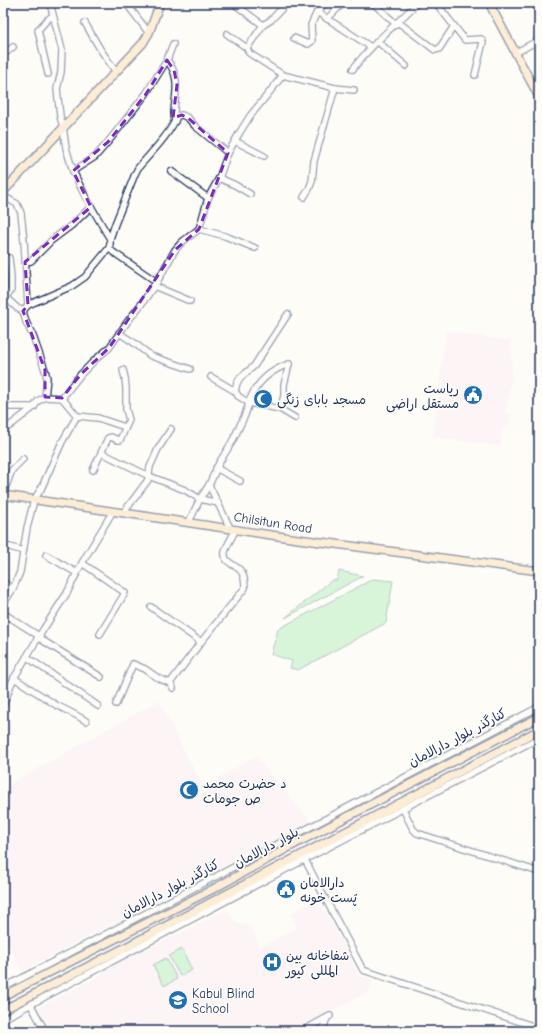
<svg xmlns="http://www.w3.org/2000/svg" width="542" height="1034" font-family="'Comic Neue','Playpen Sans Arabic',sans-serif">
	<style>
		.built { fill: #faebf2 }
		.green { fill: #aaeab3; stroke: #628c88 }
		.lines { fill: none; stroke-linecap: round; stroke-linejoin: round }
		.minor-casing { stroke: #1b2f5e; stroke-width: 8 }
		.major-casing { stroke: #1b2f5e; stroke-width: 10 }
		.minor { stroke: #fdfcf7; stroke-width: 5.5 }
		.major { stroke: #fcdcac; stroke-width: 7 }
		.marked { fill: none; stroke: #7b2cbf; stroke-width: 3; stroke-dasharray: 8 5; stroke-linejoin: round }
		.labels { text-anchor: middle; stroke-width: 3.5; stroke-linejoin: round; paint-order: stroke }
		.poi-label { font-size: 13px; fill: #1b2f5e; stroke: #fdfcf7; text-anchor: start }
		.street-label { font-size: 13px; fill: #1b2f5e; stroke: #fdfcf7 }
	</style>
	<rect width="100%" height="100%" fill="#fdfcf7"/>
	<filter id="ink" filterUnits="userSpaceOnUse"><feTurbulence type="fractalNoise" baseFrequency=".025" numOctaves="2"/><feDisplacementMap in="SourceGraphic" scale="8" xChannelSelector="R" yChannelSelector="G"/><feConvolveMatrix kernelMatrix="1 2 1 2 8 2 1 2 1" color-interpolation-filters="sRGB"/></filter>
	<g filter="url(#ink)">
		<g class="built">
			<path d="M446,331L511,341L512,376L505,414L510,415L508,428L503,427L500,446L433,437Z"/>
			<path d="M159,701L203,788L255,756L310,821L22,971L3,935V788Z"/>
			<path d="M318,898L360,976L373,980L369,991L294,1031H50L38,1008L102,975L101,972L124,959L177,935L227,909L234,922L249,925L260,947L298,928L291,913Z"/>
		</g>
		<g class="green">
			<path d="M339,571L363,576L285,618L332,580H337Z"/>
			<path d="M373,579L393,581L386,623L298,670L290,668L292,661L271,654L278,629Z"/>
			<path d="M182,949L192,970L180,976L169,956Z"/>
			<path d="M166,958L177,979L164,986L153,965Z"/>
		</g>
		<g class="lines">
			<g class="minor-casing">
				<g id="minor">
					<path d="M50,3L62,50L61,72L57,89L60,116L63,127L66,148L73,171L85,196L110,239"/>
					<path d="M126,3L149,33"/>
					<path d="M233,3L263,25"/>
					<path d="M373,3L396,24"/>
					<path d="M436,3L465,40L481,39L482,40L483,42L475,75"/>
					<path d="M317,12L371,47"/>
					<path d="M327,19L343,3"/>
					<path d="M398,22L435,50L439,49L454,26"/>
					<path d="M85,23L100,49L116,72"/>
					<path d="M227,34L247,48L249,53L283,75L335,88L354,90"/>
					<path d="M294,38L308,44L312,41L311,25L317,12L325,3"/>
					<path d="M377,41L406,66"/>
					<path d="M247,48L263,25L271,20L287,3"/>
					<path d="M515,53L539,40"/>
					<path d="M3,55L13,47"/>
					<path d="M167,60C178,74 177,86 175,102C174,110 173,114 175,121"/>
					<path d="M353,69C371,44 396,25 417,3"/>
					<path d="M48,74L38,30L46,21L52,16"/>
					<path d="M3,92L4,93"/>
					<path d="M235,141L264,156"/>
					<path d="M73,171L95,157L108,142L146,94L167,60L173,44"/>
					<path d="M171,171L208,198"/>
					<path d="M219,178L235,185L250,194"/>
					<path d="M3,196L17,204L21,213L24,241L28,305L23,311L26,322L33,336L45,370L47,378L45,397"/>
					<path d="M304,197L309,189L312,181L314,161L335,88"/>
					<path d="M199,229L225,236L255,248"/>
					<path d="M25,262L31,261L52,240L72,225L91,207"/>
					<path d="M157,282L113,252L109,248L110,244V239L115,224L135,174L138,168C150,154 171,133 177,116L182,115L188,118L195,126L228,153"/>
					<path d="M154,286L190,301"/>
					<path d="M3,295L17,308L23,311"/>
					<path d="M6,297L11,290V277L9,258"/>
					<path d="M28,305L72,286L85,277L109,248"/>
					<path d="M288,314L254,366L240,378L237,383L235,391L237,394L238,396L249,403C250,398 252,395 254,391C262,378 274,369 289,364"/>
					<path d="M119,333L133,342L151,356L190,369"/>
					<path d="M211,377L235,391"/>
					<path d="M62,398L81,374L96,359L109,348L128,321L143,302L157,282L175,250L182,242L199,229L208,198L219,178L228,153L240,132L250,116L268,94L283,75"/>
					<path d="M3,407H34"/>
					<path d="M280,409L284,396V385L289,364"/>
					<path d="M3,431L34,407L38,401L45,397L62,398L77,416L98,418L125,427"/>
					<path d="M102,453L149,476L185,490L200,499L218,503"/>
					<path d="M216,468L240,481"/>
					<path d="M93,470L108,438L111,437L118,440H120L129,420L126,409V388L125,378L123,370"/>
					<path d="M209,485L230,528"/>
					<path d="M3,494L12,470L23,459"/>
					<path d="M3,503L8,496"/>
					<path d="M124,512L148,480L150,467L158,449L171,429"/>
					<path d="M189,522L200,499L209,485L219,463L232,442L245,415L249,403L280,409L295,418"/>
					<path d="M3,546L10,547L23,551"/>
					<path d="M46,555L77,573"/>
					<path d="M82,563L124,592L125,593L100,634"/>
					<path d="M3,582L13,589"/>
					<path d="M3,604L13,589L20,572L27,528L34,500L41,489L62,442L77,416"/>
					<path d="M151,607L201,642"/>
					<path d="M3,613L39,636L42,640L101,677"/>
					<path d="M27,657L98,706"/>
					<path d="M14,678L56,705C66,710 77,715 86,721"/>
					<path d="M170,683L201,642L245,588C245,583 244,574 240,570C234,564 223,562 225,552C227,544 233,536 236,529"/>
					<path d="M116,704L133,664L145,669L158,678L170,683L173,688"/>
					<path d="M3,706L10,687L14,678L39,636L67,593L82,563L113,511"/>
					<path d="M403,809L413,829L417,833L539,872"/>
					<path d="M305,860L363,970L539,1028"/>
					<path d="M3,988L539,707"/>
					<path d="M31,1005L45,1031"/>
					<path d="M3,1019L273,876L539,738"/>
					<path d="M302,1031L330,1016"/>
					<path d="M322,1031L327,1018"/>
				</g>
			</g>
			<g class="major-casing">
				<g id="major">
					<path d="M489,3L539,97"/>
					<path d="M3,192L143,43L149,33L160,3"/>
					<path d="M3,495L298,539L539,571"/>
					<path d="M3,996L213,889L297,843L539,717"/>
					<path d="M3,1010L120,950L539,730"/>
				</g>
			</g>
			<use href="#minor" class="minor"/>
			<use href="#major" class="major"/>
		</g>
	</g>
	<path d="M0 0H542V1034H0ZM167,60L174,70L177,85L173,118L182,115L188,118L228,153L199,229L175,250L109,348L81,374L62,398L45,397V370L23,311L28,305L25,262L91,207L73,171L108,142L146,94Z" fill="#fdfcf7" fill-opacity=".55" fill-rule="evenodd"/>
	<path class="marked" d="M167,60L174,70L177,85L173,118L182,115L188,118L228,153L199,229L175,250L109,348L81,374L62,398L45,397V370L23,311L28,305L25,262L91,207L73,171L108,142L146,94Z"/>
	<defs>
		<g id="civic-disc" transform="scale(1)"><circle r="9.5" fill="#1f6fb2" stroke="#fdfcf7"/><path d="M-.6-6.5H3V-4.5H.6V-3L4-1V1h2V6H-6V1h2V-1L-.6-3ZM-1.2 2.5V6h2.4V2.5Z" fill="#fff"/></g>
		<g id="mosque-disc" transform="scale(1)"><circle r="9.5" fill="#1f6fb2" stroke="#fdfcf7"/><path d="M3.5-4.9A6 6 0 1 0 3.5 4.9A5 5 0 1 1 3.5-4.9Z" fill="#fff"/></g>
		<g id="hospital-disc" transform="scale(1)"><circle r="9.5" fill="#1f6fb2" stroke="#fdfcf7"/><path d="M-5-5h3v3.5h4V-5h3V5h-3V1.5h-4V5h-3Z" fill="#fff"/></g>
		<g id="school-disc" transform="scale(1)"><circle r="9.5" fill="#1f6fb2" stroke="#fdfcf7"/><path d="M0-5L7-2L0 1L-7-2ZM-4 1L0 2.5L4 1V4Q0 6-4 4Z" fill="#fff"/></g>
	</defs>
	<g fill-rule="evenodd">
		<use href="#civic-disc" x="473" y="395"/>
		<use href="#mosque-disc" x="263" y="399"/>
		<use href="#mosque-disc" x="189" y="790"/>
		<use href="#civic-disc" x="286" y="889"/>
		<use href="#hospital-disc" x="272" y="962"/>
		<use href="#school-disc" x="178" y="1000"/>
	</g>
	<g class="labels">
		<g class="poi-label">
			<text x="459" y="393" text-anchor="end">ریاست<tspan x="459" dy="15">مستقل اراضی</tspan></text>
			<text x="277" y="404">مسجد بابای زنگی</text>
			<text x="203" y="788">د حضرت محمد<tspan x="203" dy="15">ص جومات</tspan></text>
			<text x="300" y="887">دارالامان<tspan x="300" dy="15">پُست خونه</tspan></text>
			<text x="286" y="960">شفاخانه بین<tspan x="286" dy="15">المللی کیور</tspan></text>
			<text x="192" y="998">Kabul Blind<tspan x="192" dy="15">School</tspan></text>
		</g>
		<g class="street-label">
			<text transform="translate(273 522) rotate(9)" y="5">Chilsitun Road</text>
			<text transform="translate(457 737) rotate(-28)" y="5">کنارگذر بلوار دارالامان</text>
			<text transform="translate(266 847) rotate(-28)" y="5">بلوار دارالامان</text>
			<text transform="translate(170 888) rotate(-28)" y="5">کنارگذر بلوار دارالامان</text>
		</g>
	</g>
	<rect width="542" height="1034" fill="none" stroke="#fdfcf7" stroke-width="16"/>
	<rect x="8" y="8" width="526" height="1018" fill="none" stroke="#1b2f5e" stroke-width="1.5" filter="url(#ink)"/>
</svg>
